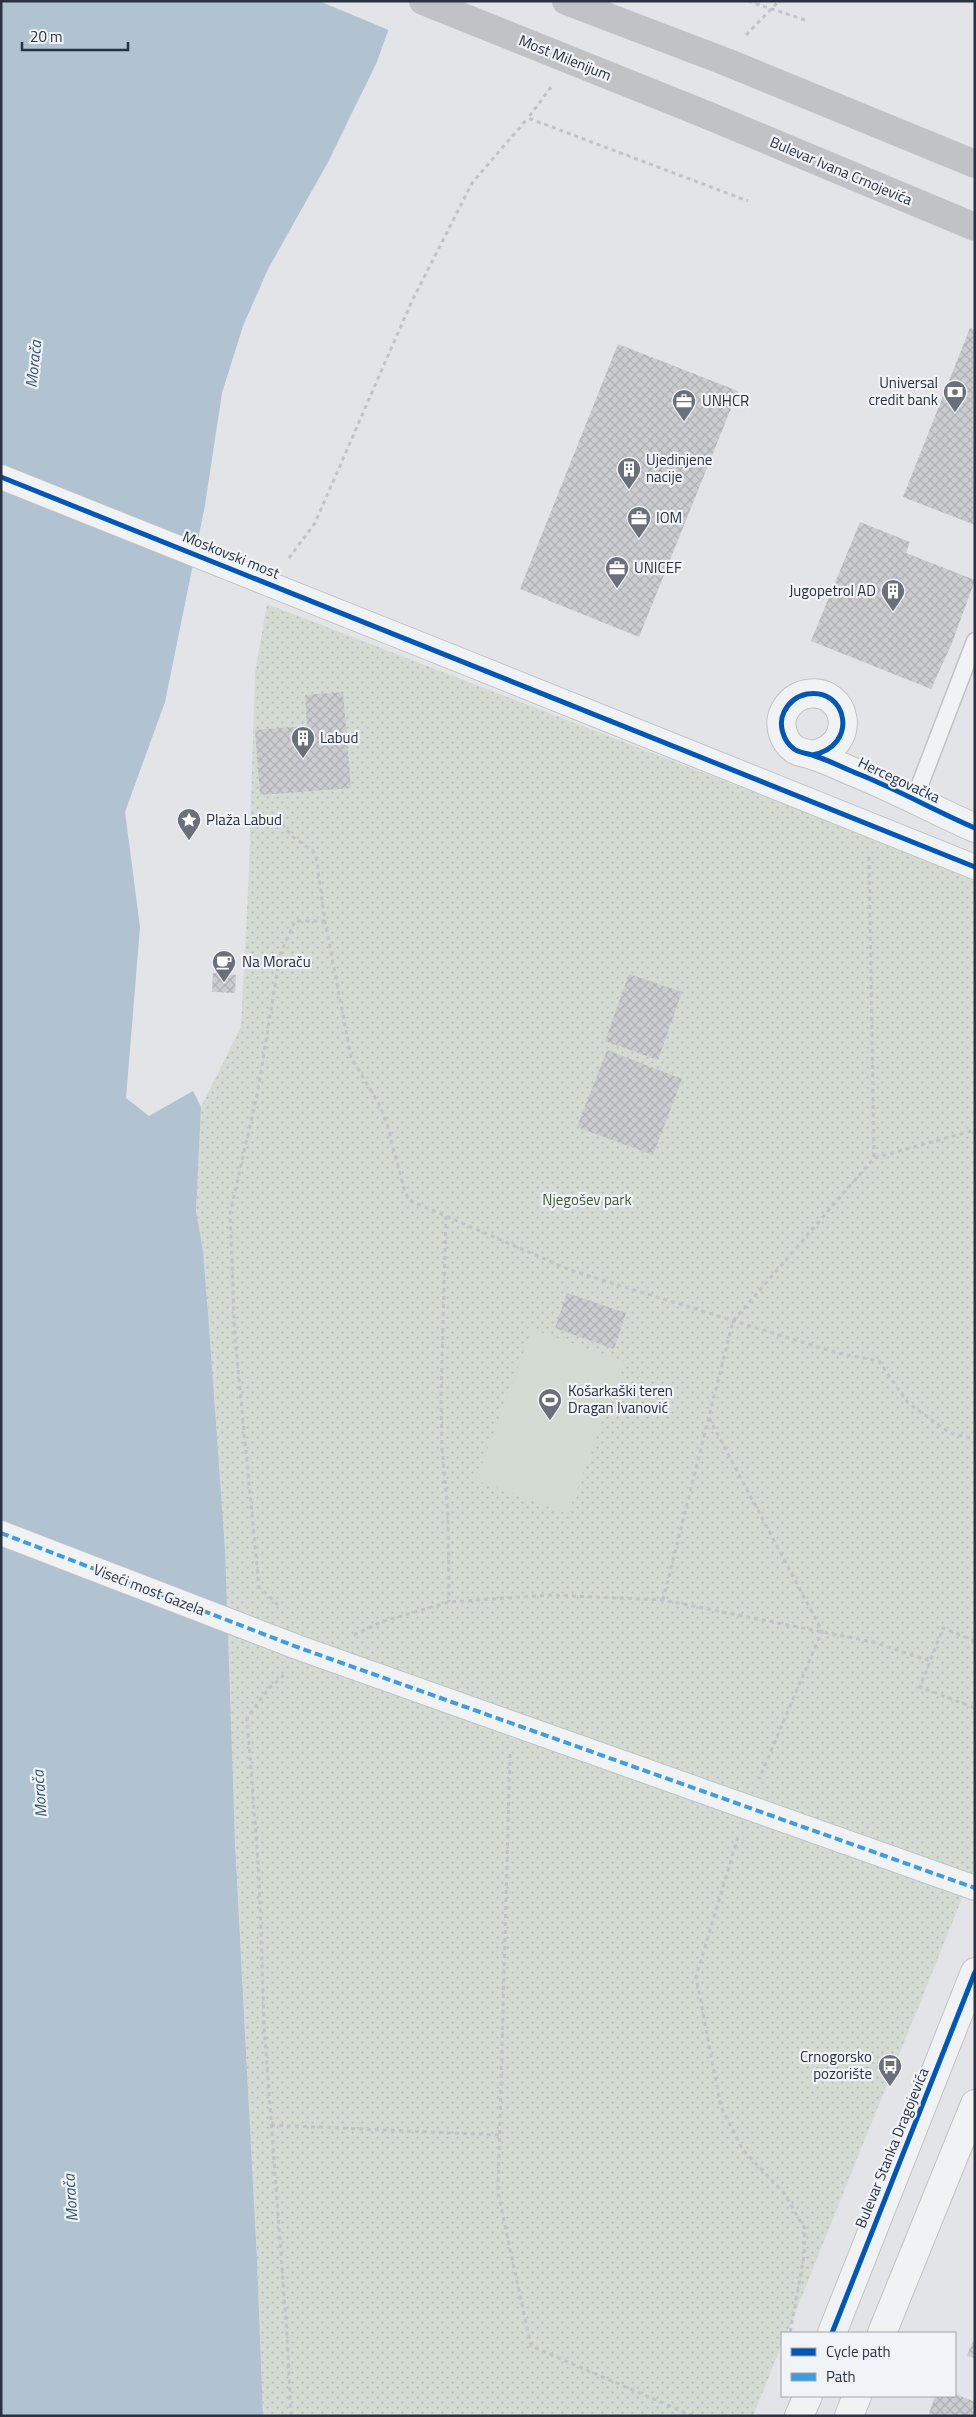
<svg xmlns="http://www.w3.org/2000/svg" width="976" height="2417" font-family="'Titillium Web',sans-serif">
	<style>
		.park { fill: url(#park-dots) }
		.pitch { fill: #d3dbd3 }
		.water { fill: #b1c2d1 }
		.pier { fill: #e2e4e7 }
		.building { fill: url(#building-cross-hatch) }
		.lines { fill: none; stroke-linecap: round; stroke-linejoin: round }
		.service-casing { stroke: #c0c2c5; stroke-width: 19 }
		.pedestrian-casing { stroke: #c0c2c5; stroke-width: 26 }
		.minor-casing { stroke: #c0c2c5; stroke-width: 30 }
		.tertiary-casing { stroke: #c0c2c5; stroke-width: 30 }
		.path { stroke: #c1c3c7; stroke-width: 3; stroke-dasharray: 4 4; stroke-linecap: butt }
		.service { stroke: #f1f2f4; stroke-width: 16 }
		.pedestrian { stroke: #f1f2f4; stroke-width: 24 }
		.minor { stroke: #f1f2f4; stroke-width: 28 }
		.tertiary { stroke: #f1f2f4; stroke-width: 28 }
		.secondary { stroke: #c0c2c6; stroke-width: 28 }
		.pedestrian-bridge-casing { stroke: #c0c2c5; stroke-width: 26; stroke-linecap: butt }
		.pedestrian-bridge { stroke: #f1f2f4; stroke-width: 24 }
		.secondary-bridge { stroke: #c0c2c6; stroke-width: 28 }
		.quiet { stroke: #3d9de3; stroke-width: 4; stroke-dasharray: 8 4; stroke-linecap: butt }
		.cycleway-casing { stroke: #f0f3f7; stroke-width: 8 }
		.cycleway { stroke: #0057b8; stroke-width: 5 }
		.labels { text-anchor: middle; stroke-width: 4.5; stroke-linejoin: round; paint-order: stroke }
		.street-label { font-size: 15px; fill: #293240; stroke: #f0f3f7 }
		.poi-label { font-size: 15px; fill: #293240; stroke: #f0f3f7; text-anchor: start }
		.park-label { font-size: 15px; fill: #3f5c37; stroke: #f0f3f7 }
		.water-label { font-size: 16px; font-style: italic; fill: #345274; stroke: #f0f3f7 }
	</style>
	<defs>
		<pattern id="park-dots" width="8" height="8" patternUnits="userSpaceOnUse" patternTransform="scale(1.25)"><rect width="8" height="8" fill="#d3dbd3"/><path d="M2 2h.1M6 6h.1" fill="none" stroke="#b5bcb6" stroke-width="1.8" stroke-linecap="round"/></pattern>
		<pattern id="building-cross-hatch" width="8" height="8" patternUnits="userSpaceOnUse" patternTransform="scale(1.25)"><rect width="8" height="8" fill="#cbcccf"/><path d="M0 0l8 8M0 8l8-8" fill="none" stroke="#aeb0b3"/></pattern>
	</defs>
	<rect width="100%" height="100%" fill="#e2e4e7"/>
	<path class="park" d="M267,604L975,878V1866L787,2333H782V2344L753,2416H263L257,2260L208,1313L203,1251L196,1211L201,1107L241,1027L249,870L255,673Z"/>
	<path class="pitch" d="M532,1329L624,1362L568,1514L476,1480Z"/>
	<path class="water" d="M1,1H399L376,64L327,164L268,269L243,326L222,393L205,505L165,702L125,812L140,927L126,1098L149,1116L193,1091L201,1107L196,1211L203,1251L208,1313L225,1550L235,1842L257,2260L263,2416H1Z"/>
	<path class="pier" d="M319,1H402L391,31Z"/>
	<g class="building">
		<path d="M970,328L975,330V525L903,497Z"/>
		<path d="M618,344L738,391L639,637L520,589Z"/>
		<path d="M860,522L910,542L906,553L975,580L952,643L931,689L811,641Z"/>
		<path d="M343,692L351,788L260,795L255,730L307,726L305,695Z"/>
		<path d="M213,973L236,975L235,993L212,992Z"/>
		<path d="M629,974L682,992L658,1060L605,1041Z"/>
		<path d="M607,1050L682,1079L653,1155L577,1127Z"/>
		<path d="M567,1293L626,1313L614,1349L555,1328Z"/>
		<path d="M975,2336V2358L967,2356Z"/>
		<path d="M955,2394L975,2402V2416H928L935,2396Z"/>
	</g>
	<g class="lines">
		<g class="service-casing">
			<path id="service" d="M914,800L975,641"/>
		</g>
		<g class="pedestrian-casing">
			<g id="pedestrian">
				<path d="M452,657L975,867"/>
				<path d="M1,1533L297,1647L975,1888"/>
			</g>
		</g>
		<g class="minor-casing">
			<path id="minor" d="M812,755C860,746 847,687 807,694C797,696 789,702 784,712C778,724 783,741 794,749C800,753 806,753 812,755C829,760 845,769 861,775C900,791 936,811 975,828"/>
		</g>
		<g class="tertiary-casing">
			<g id="tertiary">
				<path d="M832,2333L975,1972"/>
				<path d="M882,2333L975,2104"/>
				<path d="M799,2416L808,2396"/>
				<path d="M849,2416L857,2396"/>
			</g>
		</g>
		<g class="path">
			<path d="M748,1L808,21"/>
			<path d="M746,35L779,1"/>
			<path d="M551,87L528,118L748,201"/>
			<path d="M289,558L315,523L411,303L472,183L528,118"/>
			<path d="M259,820L280,822L293,837L313,851L316,856L325,921L351,1057L380,1106L387,1124L404,1189L409,1200L570,1270L837,1353L879,1361L908,1403L950,1433L975,1439"/>
			<path d="M869,857L874,1158"/>
			<path d="M446,1216L441,1399L442,1447L448,1515L449,1602"/>
			<path d="M709,1418L822,1631L759,1779"/>
			<path d="M663,1600L733,1321L874,1158L975,1130"/>
			<path d="M278,1605L259,1587L235,1338L230,1214L258,1090L280,955L295,921H325"/>
			<path d="M354,1635L381,1622L449,1602L550,1595L663,1600L873,1642L930,1661"/>
			<path d="M975,1641L943,1628L920,1687L975,1708"/>
			<path d="M284,1675L268,1689L247,1718L259,1875L264,2025L287,2336L291,2416"/>
			<path d="M510,1754L498,2193L531,2346L693,2416"/>
			<path d="M738,1837L696,1977L721,2107L743,2150L784,2193L805,2229L804,2256L790,2333"/>
			<path d="M271,2125L499,2135"/>
		</g>
		<use href="#service" class="service"/>
		<use href="#pedestrian" class="pedestrian"/>
		<use href="#minor" class="minor"/>
		<use href="#tertiary" class="tertiary"/>
		<g class="secondary">
			<path d="M729,63L975,164"/>
			<path d="M707,115L975,227"/>
		</g>
		<g class="pedestrian-bridge-casing">
			<path id="pedestrian-bridge" d="M1,477L452,657"/>
		</g>
		<use href="#pedestrian-bridge" class="pedestrian-bridge"/>
		<g class="secondary-bridge">
			<path d="M423,1L707,115"/>
			<path d="M566,1L729,63"/>
		</g>
		<path class="quiet" d="M1,1533L297,1647L975,1888"/>
		<g class="cycleway-casing">
			<g id="cycleway">
				<path d="M1,477L975,867"/>
				<path d="M812,755C860,746 847,687 807,694C797,696 789,702 784,712C778,724 783,741 794,749C800,753 806,753 812,755C829,760 845,769 861,775C900,791 936,811 975,828"/>
				<path d="M832,2333L975,1972"/>
			</g>
		</g>
		<use href="#cycleway" class="cycleway"/>
	</g>
	<defs>
		<g id="bank-pin" transform="scale(1.25)"><path d="M0 17L-7.5 6A9.5 9.5 0 1 1 7.5 6Z" fill="#6a707a" stroke="#f0f3f7"/><path d="M-6-4H6V4H-6ZM0-2.3a2.3 2.3 0 1 0 0 4.6a2.3 2.3 0 1 0 0-4.6Z" fill="#fff"/></g>
		<g id="office-pin" transform="scale(1.25)"><path d="M0 17L-7.5 6A9.5 9.5 0 1 1 7.5 6Z" fill="#6a707a" stroke="#f0f3f7"/><path d="M-6-3h4V-5.5h4V-3h4V5H-6ZM-1-4.5V-3h2v-1.5ZM-6 0V1H6V0Z" fill="#fff"/></g>
		<g id="building-pin" transform="scale(1.25)"><path d="M0 17L-7.5 6A9.5 9.5 0 1 1 7.5 6Z" fill="#6a707a" stroke="#f0f3f7"/><path d="M-4-6H4V6H1V3H-1V6H-4ZM-2.5-4.3h1.7v1.8h-1.7ZM.8-4.3h1.7v1.8H.8ZM-2.5-1h1.7V.8h-1.7ZM.8-1h1.7V.8H.8Z" fill="#fff"/></g>
		<g id="sight-pin" transform="scale(1.25)"><path d="M0 17L-7.5 6A9.5 9.5 0 1 1 7.5 6Z" fill="#6a707a" stroke="#f0f3f7"/><path d="M0-6L1.8-2.2L6-1.7L2.9 1.2L3.7 5.4L0 3.3L-3.7 5.4L-2.9 1.2L-6-1.7L-1.8-2.2Z" fill="#fff"/></g>
		<g id="cafe-pin" transform="scale(1.25)"><path d="M0 17L-7.5 6A9.5 9.5 0 1 1 7.5 6Z" fill="#6a707a" stroke="#f0f3f7"/><path d="M-5.5-4.5H6V0H3Q3 3.5 0 3.5H-2.5Q-5.5 3.5-5.5 0ZM3-3.2v2h1.7v-2ZM-6 4.5H4V6H-6Z" fill="#fff"/></g>
		<g id="stadium-pin" transform="scale(1.25)"><path d="M0 17L-7.5 6A9.5 9.5 0 1 1 7.5 6Z" fill="#6a707a" stroke="#f0f3f7"/><path d="M0-5a6.5 5 0 1 0 0 10a6.5 5 0 1 0 0-10ZM-3.5-1.8h7v3.6h-7Z" fill="#fff"/></g>
		<g id="bus-pin" transform="scale(1.25)"><path d="M0 17L-7.5 6A9.5 9.5 0 1 1 7.5 6Z" fill="#6a707a" stroke="#f0f3f7"/><path d="M-5-6H5V4H4V6H2V4H-2V6H-4V4H-5ZM-3.5-4V0h7V-4ZM-3.5 1.2v1.5H-2V1.2ZM2 1.2v1.5H3.5V1.2Z" fill="#fff"/></g>
	</defs>
	<g fill-rule="evenodd">
		<use href="#bank-pin" x="955" y="392"/>
		<use href="#office-pin" x="684" y="401"/>
		<use href="#building-pin" x="629" y="469"/>
		<use href="#office-pin" x="639" y="518"/>
		<use href="#office-pin" x="617" y="568"/>
		<use href="#building-pin" x="893" y="591"/>
		<use href="#building-pin" x="303" y="738"/>
		<use href="#sight-pin" x="189" y="820"/>
		<use href="#cafe-pin" x="224" y="962"/>
		<use href="#stadium-pin" x="550" y="1400"/>
		<use href="#bus-pin" x="890" y="2066"/>
	</g>
	<g class="labels">
		<g class="street-label">
			<text transform="translate(565 58) rotate(22)" y="5">Most Milenijum</text>
			<text transform="translate(841 171) rotate(23)" y="5">Bulevar Ivana Crnojevića</text>
			<text transform="translate(231 555) rotate(22)" y="5">Moskovski most</text>
			<text transform="translate(899 780) rotate(25)" y="5">Hercegovačka</text>
			<text transform="translate(149 1590) rotate(21)" y="5">Viseći most Gazela</text>
			<text transform="translate(892 2148) rotate(-68)" y="5">Bulevar Stanka Dragojevića</text>
		</g>
		<g class="poi-label">
			<text x="938" y="388" text-anchor="end">Universal<tspan x="938" dy="17">credit bank</tspan></text>
			<text x="702" y="406">UNHCR</text>
			<text x="646" y="465">Ujedinjene<tspan x="646" dy="17">nacije</tspan></text>
			<text x="656" y="523">IOM</text>
			<text x="634" y="573">UNICEF</text>
			<text x="876" y="596" text-anchor="end">Jugopetrol AD</text>
			<text x="320" y="743">Labud</text>
			<text x="206" y="825">Plaža Labud</text>
			<text x="242" y="967">Na Moraču</text>
			<text x="568" y="1396">Košarkaški teren<tspan x="568" dy="17">Dragan Ivanović</tspan></text>
			<text x="872" y="2062" text-anchor="end">Crnogorsko<tspan x="872" dy="17">pozorište</tspan></text>
		</g>
		<g class="park-label">
			<text x="587" y="1205">Njegošev park</text>
		</g>
		<g class="water-label">
			<text transform="translate(33 364) rotate(-84)" y="6">Morača</text>
			<text transform="translate(39 1794) rotate(-94)" y="6">Morača</text>
			<text transform="translate(70 2198) rotate(-94)" y="6">Morača</text>
		</g>
	</g>
	<rect width="976" height="2417" fill="none" stroke="#293240" stroke-width="5"/>
	<rect x="781" y="2332" width="175" height="65" fill="#f0f3f7" stroke="#a0a6ae"/>
	<rect x="791" y="2348" width="25" height="8" fill="#0057b8" stroke="#a0a6ae"/>
	<text x="826" y="2357" font-size="15" fill="#293240">Cycle path</text>
	<rect x="791" y="2373" width="25" height="8" fill="#3d9de3" stroke="#a0a6ae"/>
	<text x="826" y="2382" font-size="15" fill="#293240">Path</text>
	<path d="M22 42v8h106v-8" fill="none" stroke="#293240" stroke-width="2.5"/>
	<text x="30" y="42" font-size="15" fill="#293240" stroke="#f0f3f7" stroke-width="4" paint-order="stroke">20 m</text>
</svg>
